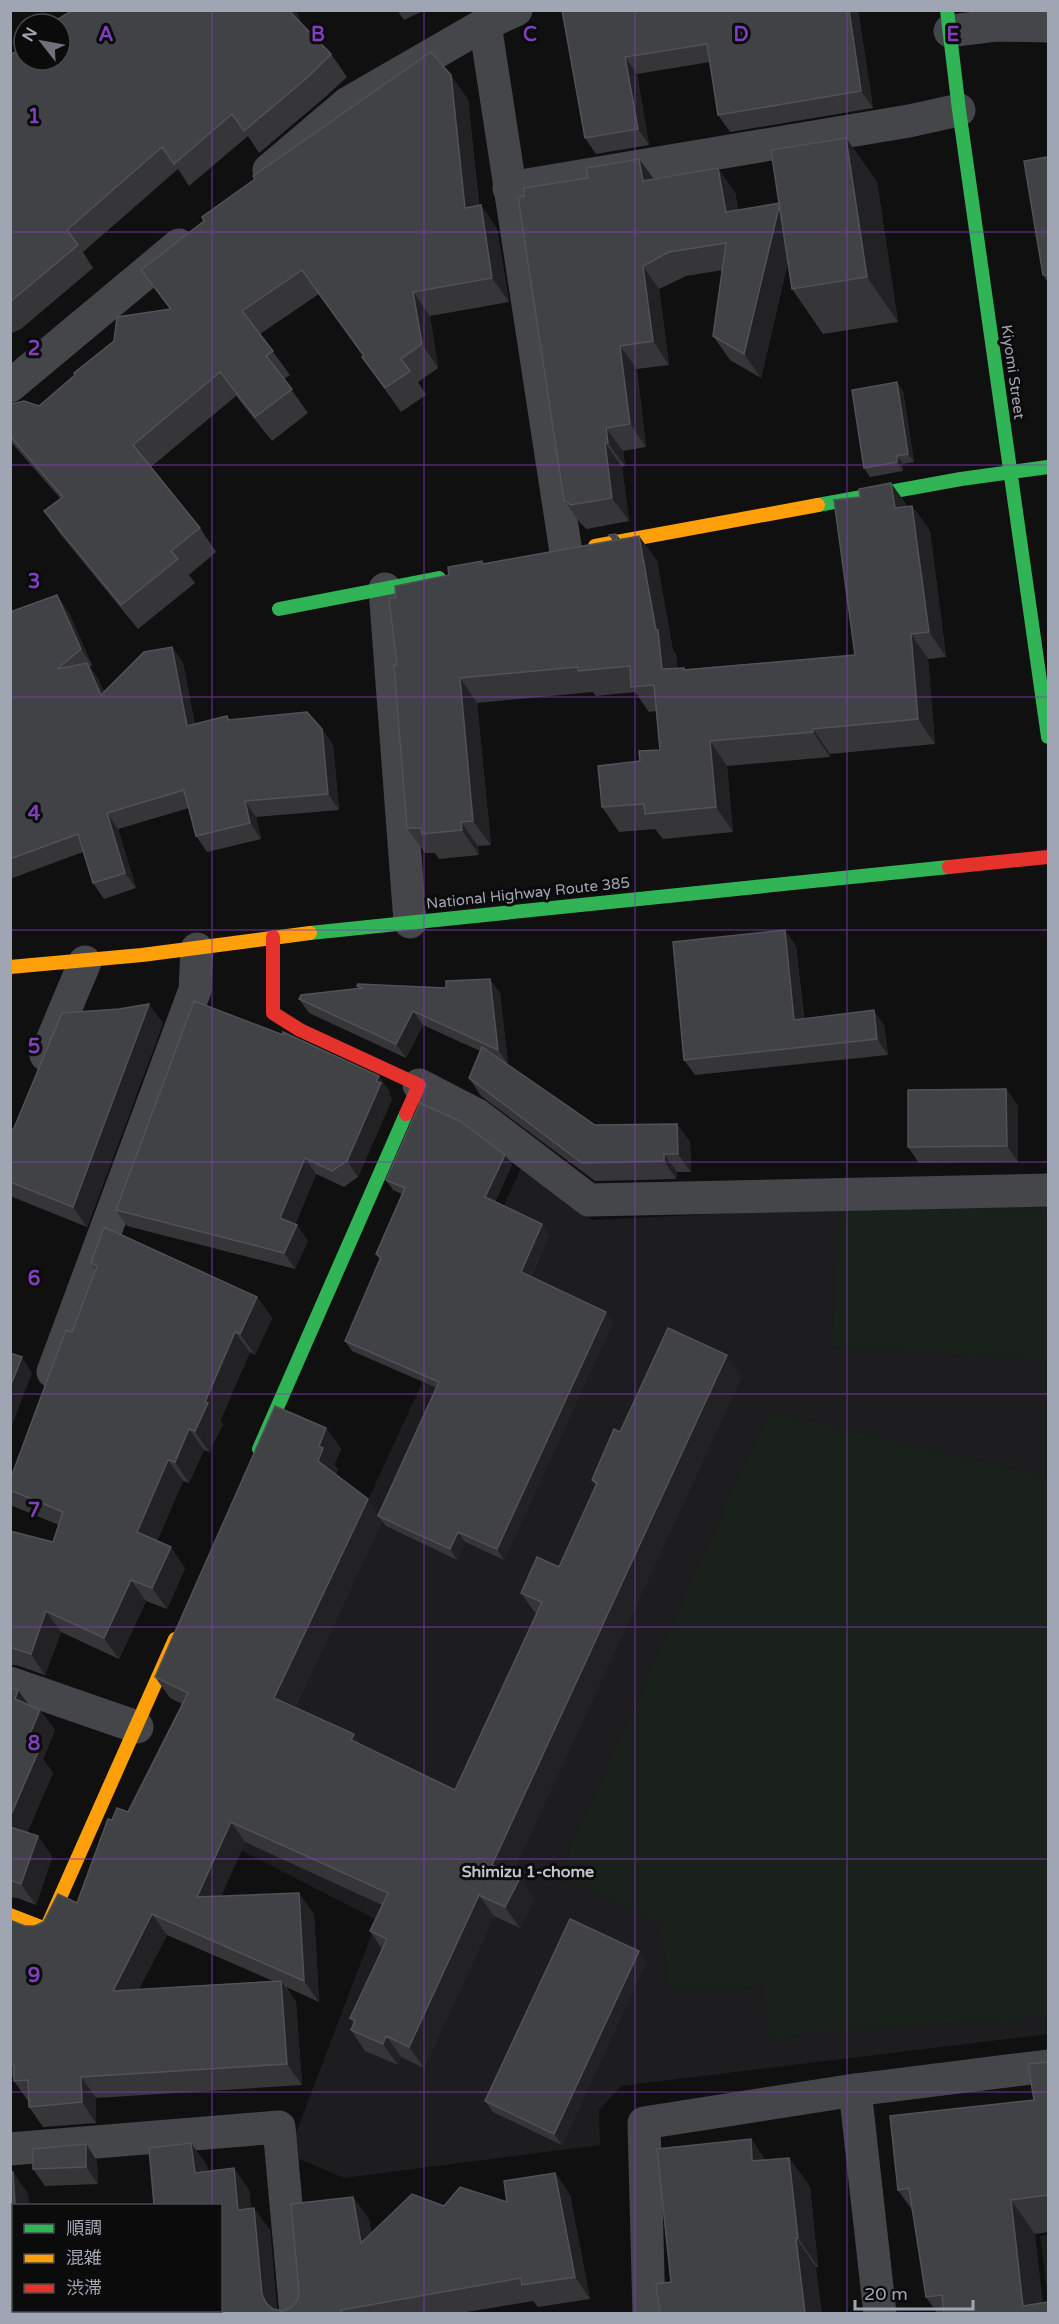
<svg xmlns="http://www.w3.org/2000/svg" width="1059" height="2324" font-family="'Varela Round','Noto Sans JP',sans-serif">
	<style>
		.built { fill: #1d1d1f }
		.green { fill: #1a211b }
		.lines { fill: none; stroke-linecap: round; stroke-linejoin: round }
		.street { stroke: #45464a; stroke-width: 33 }
		.fast { stroke: #30b455; stroke-width: 14 }
		.slow { stroke: #ff9f0a; stroke-width: 14 }
		.jam { stroke: #e5322d; stroke-width: 14 }
		.wall { fill: #363639; fill-rule: evenodd }
		.shaded-wall { fill: #222224 }
		.building { fill: #414246; stroke: #505257; stroke-width: 1.5 }
		.grid { fill: none; stroke: #813ebd; stroke-width: 1.5; stroke-opacity: 0.55 }
		.labels { text-anchor: middle; stroke-width: 6; stroke-linejoin: round; paint-order: stroke }
		.street-label { font-size: 15px; fill: #a0a5b3; stroke: #0b0b0c }
		.neighbourhood-label { font-size: 16px; font-weight: bold; fill: #c1c4cf; stroke: #0b0b0c }
		.grid-label { font-size: 20px; text-anchor: middle; font-weight: bold; fill: #813ebd; stroke: #0b0b0c; stroke-width: 6; stroke-linejoin: round; paint-order: stroke }
	</style>
	<rect width="100%" height="100%" fill="#101011"/>
	<path class="built" d="M524,1162L592,1220L1048,1198V2034L621,2086L599,2110L600,2145L344,2178L288,2154L377,1920L213,1836Z"/>
	<g class="green">
		<path d="M841,1210H1048V1360L831,1346Z"/>
		<path d="M769,1411L1048,1478V2016L768,2036L764,1985L670,1991L660,1923L559,1874Z"/>
		<path d="M1048,2235V2298L1040,2236Z"/>
	</g>
	<g class="lines">
		<g class="street">
			<path d="M485,24L566,552"/>
			<path d="M950,31L998,25L1048,26"/>
			<path d="M269,170L348,103L485,24L516,10"/>
			<path d="M509,188L909,121L959,110"/>
			<path d="M10,386L179,245"/>
			<path d="M385,589L410,922"/>
			<path d="M46,1055L85,962"/>
			<path d="M419,1085L477,1115L589,1200L1048,1190"/>
			<path d="M53,1372L195,990L197,949"/>
			<path d="M10,1683L137,1727"/>
			<path d="M855,2090L880,2314"/>
			<path d="M10,2149L279,2127L296,2314"/>
			<path d="M649,2314L644,2123L855,2090L1048,2066"/>
		</g>
		<g class="fast">
			<path d="M947,10L959,110L1048,737"/>
			<path d="M818,505L961,479L1048,467"/>
			<path d="M279,609L439,578"/>
			<path d="M310,933L949,867"/>
			<path d="M259,1449L406,1114"/>
		</g>
		<g class="slow">
			<path d="M595,546L818,505"/>
			<path d="M10,967L142,955L310,933"/>
			<path d="M10,1915L46,1929L175,1639"/>
		</g>
		<g class="jam">
			<path d="M949,867L1048,857"/>
			<path d="M273,937V1013L300,1030L419,1085L406,1114"/>
		</g>
	</g>
	<g class="wall">
		<path d="M296,10L302,25L331,54L347,77L324,98L259,153L248,136L189,186L178,169L83,252L93,268L21,329L10,334V55Z"/>
		<path d="M397,10H425L404,20Z"/>
		<path d="M562,10H858L873,108L730,132L718,115L710,62L637,74L649,145L596,154L585,138Z"/>
		<path d="M468,99L479,205H481L497,229L509,302L430,316L438,368L418,382L426,395L401,412L362,357L364,356L319,294L260,334L290,375L284,379L308,413L272,441L236,396L151,467L200,528L216,552L189,575L195,583L138,629L61,535L44,511L60,498L10,441V404L39,406L170,309L141,270Z"/>
		<path d="M846,138L877,182L898,322L823,334L792,289L788,262L761,378L730,360L713,336L723,270L686,276L659,289L669,365L637,369L646,447L623,451L625,466L622,467L629,521L587,529L581,524L564,500L588,178L639,159L654,179L735,192L738,210L779,203Z"/>
		<path d="M1048,157V283L1043,275Z"/>
		<path d="M903,391L914,462L903,464V471L870,477L864,468Z"/>
		<path d="M908,506H912L930,531L946,657L928,659L935,744L830,754V757L727,766L733,832L663,839L655,829L619,832L602,807L640,761L660,750L656,711L649,712L635,692L596,696L593,692L477,703L491,845L478,846L479,855L439,859L435,853H425L407,828L397,665L396,598L449,575L484,564L613,541L609,535L616,534L620,539L639,536L657,561L673,651L676,654L677,668H684L686,669L855,655Z"/>
		<path d="M68,611L92,665L90,667L98,679L104,692L172,647L183,663L195,725L227,716L230,720L322,729L333,745L339,810L256,817L261,839L207,852L196,836L189,808L118,829L136,888L104,899L93,883L83,852L10,879V612Z"/>
		<path d="M796,946L804,1018L884,1025L888,1055L695,1075L684,1060Z"/>
		<path d="M490,979L500,993L508,1064L504,1062L595,1125L677,1124L690,1142L691,1172H677L676,1179L595,1181L481,1096L469,1078L480,1051L423,1025L406,1058L309,1013L299,999L359,989L357,986L446,988Z"/>
		<path d="M163,1023L87,1227L10,1196V1131Z"/>
		<path d="M1006,1089L1018,1106V1162L919,1163L908,1147Z"/>
		<path d="M390,1092L389,1094L392,1099L358,1177L344,1187L316,1174L295,1225L308,1241L295,1269L127,1226L116,1210Z"/>
		<path d="M505,1155L512,1165L495,1202L542,1224L549,1235L531,1277L613,1322L504,1560L465,1542L457,1560L386,1526L382,1521L295,1707L354,1734L362,1746L455,1790L536,1614L521,1593L559,1567L596,1486L592,1480L620,1432L742,1376L512,1874L535,1899L520,1928L494,1916L424,2068L401,2057L398,2065L365,2051L351,2030L354,2023L350,2018L382,1949L370,1931L382,1905L245,1842L221,1896L314,1914L319,2002L286,1987L296,2002L302,2085L96,2098V2123L43,2127L29,2107L28,2101L14,2081V2078L10,2075V1920L25,1926H34L77,1903L112,1820L128,1812L182,1704L170,1698L155,1677L326,1428L341,1449L334,1465L338,1469L336,1474L379,1515L437,1388L352,1351L345,1341L380,1260L376,1254L402,1194L393,1190L386,1180ZM167,1935L273,1981L139,1989Z"/>
		<path d="M91,1263L257,1297L272,1318L255,1355L250,1352L220,1421L223,1424L209,1452L204,1450L189,1483L183,1481L157,1541L185,1568L167,1609L146,1601L119,1659L61,1632L45,1675L16,1665H10V1531L53,1542L59,1525L10,1505V1475L13,1472L72,1332L95,1270Z"/>
		<path d="M10,1687L18,1690L28,1705L40,1710L55,1730L43,1759L53,1773L27,1833L38,1836L52,1857L36,1905L17,1898L10,1897Z"/>
		<path d="M646,1962L562,2145L493,2112L485,2101Z"/>
		<path d="M1048,2062V2232L1035,2234L1042,2303L1048,2313H937L926,2297L912,2210L898,2190L1034,2100Z"/>
		<path d="M751,2139L765,2160L789,2158L810,2187L818,2267L671,2282Z"/>
		<path d="M97,2161L98,2184L45,2186L33,2169Z"/>
		<path d="M207,2165V2171L234,2168L249,2190L251,2209L270,2230L277,2310L282,2311L292,2307L298,2299L353,2197L369,2219L371,2233L444,2206L507,2202L555,2173L570,2195L590,2299L538,2307L533,2301L461,2313H10L13,2172L28,2194L29,2205H14V2310H220L154,2205Z"/>
	</g>
	<g class="shaded-wall">
		<path d="M290,10H296L307,36L292,14Z"/>
		<path d="M849,10H858L873,108L861,91Z"/>
		<path d="M625,57L637,74L649,145L638,129Z"/>
		<path d="M451,75L468,99L481,232L465,208Z"/>
		<path d="M846,138L877,182L898,322L867,277Z"/>
		<path d="M639,159L656,182L643,181Z"/>
		<path d="M718,168L735,192L742,236L726,212Z"/>
		<path d="M780,203L796,227L761,378L744,354Z"/>
		<path d="M481,205L497,229L509,302L492,278Z"/>
		<path d="M643,266L659,289L669,365L653,341Z"/>
		<path d="M413,292L430,316L438,368L422,344Z"/>
		<path d="M620,346L637,369L646,447L630,424Z"/>
		<path d="M897,382L903,391L914,462L908,454Z"/>
		<path d="M606,428L623,451L625,466L608,443Z"/>
		<path d="M605,443L622,467L629,521L612,498Z"/>
		<path d="M897,456L903,464V471L897,462Z"/>
		<path d="M891,483L909,508H895Z"/>
		<path d="M912,506L930,531L946,657L929,632Z"/>
		<path d="M639,536L657,561L673,651L676,654L680,694L662,669L656,630Z"/>
		<path d="M57,595L68,611L92,665L81,649Z"/>
		<path d="M911,634L928,659L935,744L918,719Z"/>
		<path d="M172,647L183,663L198,742L187,726Z"/>
		<path d="M87,663L98,679L112,710L101,695Z"/>
		<path d="M460,678L477,703L491,845L473,821Z"/>
		<path d="M322,729L333,745L339,810L328,794Z"/>
		<path d="M813,729L830,754V757L813,732Z"/>
		<path d="M710,741L727,766L733,832L716,807Z"/>
		<path d="M245,801L256,817L261,839L250,823Z"/>
		<path d="M107,813L118,829L136,888L125,873Z"/>
		<path d="M461,822L478,846L479,855L462,830Z"/>
		<path d="M785,930L796,946L805,1035L794,1020Z"/>
		<path d="M490,979L500,993L508,1064L498,1050Z"/>
		<path d="M149,1004L163,1023L87,1227L73,1207Z"/>
		<path d="M874,1010L884,1025L888,1055L877,1039Z"/>
		<path d="M413,1011L423,1025L406,1058L396,1044Z"/>
		<path d="M379,1076L390,1092L389,1094L392,1099L358,1177L347,1161Z"/>
		<path d="M1006,1089L1018,1106V1162L1007,1146Z"/>
		<path d="M677,1124L690,1142L691,1172L678,1154Z"/>
		<path d="M664,1154L677,1172L676,1179L664,1161Z"/>
		<path d="M505,1155L512,1165L492,1208L485,1197Z"/>
		<path d="M305,1158L316,1174L291,1234L280,1218Z"/>
		<path d="M542,1224L549,1235L528,1283L521,1272Z"/>
		<path d="M297,1225L308,1241L295,1269L284,1253Z"/>
		<path d="M257,1297L272,1318L255,1355L240,1334Z"/>
		<path d="M606,1312L613,1322L504,1560L497,1549Z"/>
		<path d="M235,1332L250,1352L220,1421L223,1424L209,1452L195,1431L205,1402Z"/>
		<path d="M727,1355L742,1376L507,1886L492,1865Z"/>
		<path d="M22,1357L32,1373L10,1431V1387Z"/>
		<path d="M326,1428L341,1449L334,1465L338,1469L333,1482L318,1461L319,1446Z"/>
		<path d="M189,1429L204,1450L189,1483L175,1462Z"/>
		<path d="M168,1460L183,1481L152,1553L137,1532Z"/>
		<path d="M368,1499L380,1517L378,1516L382,1521L289,1719L274,1698Z"/>
		<path d="M458,1532L465,1542L457,1560L450,1549Z"/>
		<path d="M171,1547L185,1568L167,1609L152,1588Z"/>
		<path d="M131,1580L146,1601L119,1659L104,1638Z"/>
		<path d="M46,1611L61,1632L45,1675L31,1654Z"/>
		<path d="M18,1690L33,1711L15,1699Z"/>
		<path d="M40,1710L55,1730L43,1759L53,1773L21,1847L10,1831V1817L25,1746Z"/>
		<path d="M354,1734L369,1755L351,1740Z"/>
		<path d="M231,1822L245,1842L212,1918L197,1897Z"/>
		<path d="M38,1836L52,1857L36,1905L21,1884Z"/>
		<path d="M520,1878L535,1899L520,1928L505,1907Z"/>
		<path d="M299,1893L314,1914L319,2002L304,1981Z"/>
		<path d="M479,1895L494,1916L424,2068L409,2047Z"/>
		<path d="M152,1914L167,1935L127,2012L113,1991Z"/>
		<path d="M639,1951L646,1962L562,2145L554,2134Z"/>
		<path d="M281,1981L296,2002L302,2085L287,2064Z"/>
		<path d="M386,2036L401,2057L398,2065L383,2044Z"/>
		<path d="M81,2077L96,2098V2123L82,2102Z"/>
		<path d="M751,2139L771,2168L752,2161Z"/>
		<path d="M191,2143L207,2165L210,2195L195,2173Z"/>
		<path d="M86,2144L97,2161L98,2184L86,2167Z"/>
		<path d="M789,2158L810,2187L818,2267L798,2238Z"/>
		<path d="M234,2168L249,2190L254,2232L238,2210Z"/>
		<path d="M13,2172L28,2194L29,2205H15Z"/>
		<path d="M555,2173L570,2195L590,2299L575,2277Z"/>
		<path d="M353,2197L369,2219L377,2265L361,2243Z"/>
		<path d="M1011,2200L1035,2234L1044,2313L1023,2306Z"/>
		<path d="M254,2208L270,2230L277,2313L266,2303L262,2294Z"/>
		<path d="M796,2238L816,2267L822,2313H805Z"/>
	</g>
	<g class="building">
		<path d="M73,10H290L292,14L331,54L309,76L244,131L232,114L174,164L162,147L67,230L78,245L10,302V55L24,47V60H60V24H50Z"/>
		<path d="M562,10H849L861,91L718,115L707,44L625,57L638,129L585,138Z"/>
		<path d="M431,52L451,75L465,208L481,205L492,278L413,292L422,344L401,359L410,371L385,388L362,357L364,356L302,270L242,311L273,351L266,356L292,389L255,417L220,372L133,445L200,528L171,551L178,559L121,605L44,511L63,497L10,436V404L24,401L39,406L75,375L74,373L114,341L117,317L171,309L141,270L204,221L202,217L255,179L253,176Z"/>
		<path d="M846,138L867,277L792,289L771,150Z"/>
		<path d="M1048,157V275H1043L1024,161Z"/>
		<path d="M639,159L643,181L718,168L726,212L780,203L744,354L713,336L726,243L669,252L643,266L653,341L620,346L630,424L606,428L608,443H605L612,498L571,505L564,500L518,197L524,196V188L588,178L586,168Z"/>
		<path d="M897,382L908,454L897,456V462L864,468L852,390Z"/>
		<path d="M891,483L895,508L912,506L929,632L911,634L918,719L813,729V732L710,741L716,807L645,814L644,804L602,807L598,766L640,761L639,751L660,750L654,685L631,687L630,666L578,671V667L460,678L473,821L461,822L462,830L422,834L421,828H407L394,665H397L389,598H396L395,586L449,575L448,567L482,561L483,564L616,540L609,535L616,534L617,540L639,536L656,630H658L662,669L684,668V670L855,655L834,500L860,497L859,489Z"/>
		<path d="M57,595L81,649L57,669L87,663L101,695L144,652L172,647L187,726L227,716L228,720L307,712L322,729L328,794L245,801L250,823L196,836L184,790L107,813L125,873L93,883L78,834L10,859V612Z"/>
		<path d="M785,930L794,1020L874,1010L877,1039L684,1060L673,942Z"/>
		<path d="M490,979L498,1050L413,1011L396,1044L299,999L301,995L363,988L357,986L358,984L446,988V981Z"/>
		<path d="M194,1001L283,1035V1032L379,1076L376,1081L381,1083L347,1161L332,1171L305,1158L280,1218L297,1225L284,1253L116,1210Z"/>
		<path d="M149,1004L73,1207L10,1182V1131L14,1128L62,1013L119,1009Z"/>
		<path d="M482,1047L595,1125L677,1124L678,1154H664V1161L582,1163L469,1078Z"/>
		<path d="M1006,1089L1007,1146L908,1147V1090Z"/>
		<path d="M420,1103L460,1121L505,1155L485,1197L542,1224L521,1272L606,1312L497,1549L458,1532L450,1549L378,1516L439,1382L345,1341L381,1257L376,1254L405,1188L386,1180Z"/>
		<path d="M104,1227L257,1297L240,1334L235,1332L205,1402L208,1403L195,1431L189,1429L175,1462L168,1460L137,1532L171,1547L152,1588L131,1580L104,1638L46,1611L31,1654L10,1647V1531L53,1542L63,1512L10,1490V1475L13,1472L66,1330L72,1332L97,1266L91,1263Z"/>
		<path d="M668,1328L727,1355L492,1865L520,1878L505,1907L479,1895L409,2047L386,2036L383,2044L351,2030L355,2020L350,2018L387,1939L370,1931L388,1893L231,1822L197,1897L299,1893L304,1981L152,1914L113,1991L281,1981L287,2064L81,2077L82,2102L29,2107L28,2080L14,2081V2065L10,2063V1920L25,1926H34L43,1923L58,1894L77,1903L108,1819L112,1820L117,1808L128,1812L188,1693L155,1677L275,1406L326,1428L319,1446L323,1448L318,1461L368,1499L274,1698L354,1734L351,1740L455,1790L542,1602L521,1593L537,1557L559,1567L597,1483L592,1480L614,1429L620,1432Z"/>
		<path d="M10,1353L22,1357L10,1387Z"/>
		<path d="M10,1687L18,1690L15,1699L40,1710L25,1746L38,1752L10,1817Z"/>
		<path d="M10,1827L38,1836L21,1884L10,1880Z"/>
		<path d="M570,1919L639,1951L554,2134L485,2101Z"/>
		<path d="M1048,2062V2195L1011,2200L1023,2306L1048,2302V2313H944L942,2295L926,2297L909,2188L898,2190L890,2116L1034,2100L1028,2064Z"/>
		<path d="M751,2139L752,2161L789,2158L798,2238H796L805,2313H660L656,2284L671,2282L657,2149Z"/>
		<path d="M191,2143L195,2173L234,2168L238,2210L254,2208L262,2294L266,2303L273,2309L282,2311L292,2307L298,2299L299,2291L291,2204L353,2197L361,2243L412,2194L444,2206L460,2187L507,2202L504,2181L555,2173L575,2277L522,2285L521,2278L341,2310L342,2313H10V2172H13L15,2205H14V2310H220V2205H154L149,2148Z"/>
		<path d="M86,2144V2167L33,2169V2149Z"/>
	</g>
	<path class="grid" d="M212,10V2206M424,10V2314M635,10V2314M847,10V2314M10,232H1048M10,465H1048M10,697H1048M10,930H1048M10,1162H1048M10,1394H1048M10,1627H1048M10,1859H1048M10,2092H1048M212,2310V2314"/>
	<g class="labels">
		<g class="street-label">
			<text transform="translate(1013 372) rotate(82)" y="5">Kiyomi Street</text>
			<text transform="translate(528 893) rotate(-6)" y="5">National Highway Route 385</text>
		</g>
		<g class="neighbourhood-label">
			<text x="528" y="1877">Shimizu 1-chome</text>
		</g>
	</g>
	<g class="grid-label">
		<text x="106" y="41">A</text>
		<text x="318" y="41">B</text>
		<text x="530" y="41">C</text>
		<text x="741" y="41">D</text>
		<text x="953" y="41">E</text>
		<text x="34" y="123">1</text>
		<text x="34" y="355">2</text>
		<text x="34" y="588">3</text>
		<text x="34" y="820">4</text>
		<text x="34" y="1053">5</text>
		<text x="34" y="1285">6</text>
		<text x="34" y="1517">7</text>
		<text x="34" y="1750">8</text>
		<text x="34" y="1982">9</text>
	</g>
	<rect width="1059" height="2324" fill="none" stroke="#a0a5b3" stroke-width="24"/>
	<rect x="12" y="2204" width="210" height="108" fill="#0b0b0c" stroke="#47494f" stroke-width="1.5"/>
	<rect x="24" y="2224" width="30" height="9" fill="#30b455" stroke="#47494f" stroke-width="1.5"/>
	<text x="66" y="2234" font-size="18" fill="#a0a5b3">順調</text>
	<rect x="24" y="2254" width="30" height="9" fill="#ff9f0a" stroke="#47494f" stroke-width="1.5"/>
	<text x="66" y="2264" font-size="18" fill="#a0a5b3">混雑</text>
	<rect x="24" y="2284" width="30" height="9" fill="#e5322d" stroke="#47494f" stroke-width="1.5"/>
	<text x="66" y="2294" font-size="18" fill="#a0a5b3">渋滞</text>
	<g transform="translate(42 42) rotate(301)"><circle r="28" fill="#0b0b0c" stroke="#47494f" stroke-width="1.5"/>
	<path d="M0-4.5L10 22L0 15L-10 22Z" fill="#6e717a"/>
	<text y="-9" font-size="16" font-weight="bold" text-anchor="middle" fill="#a0a5b3">N</text>
	</g>
	<path d="M855 2300v9h118v-9" fill="none" stroke="#a0a5b3" stroke-width="3"/>
	<text x="864" y="2300" font-size="18" fill="#a0a5b3" stroke="#0b0b0c" stroke-width="4.5" paint-order="stroke">20 m</text>
</svg>
